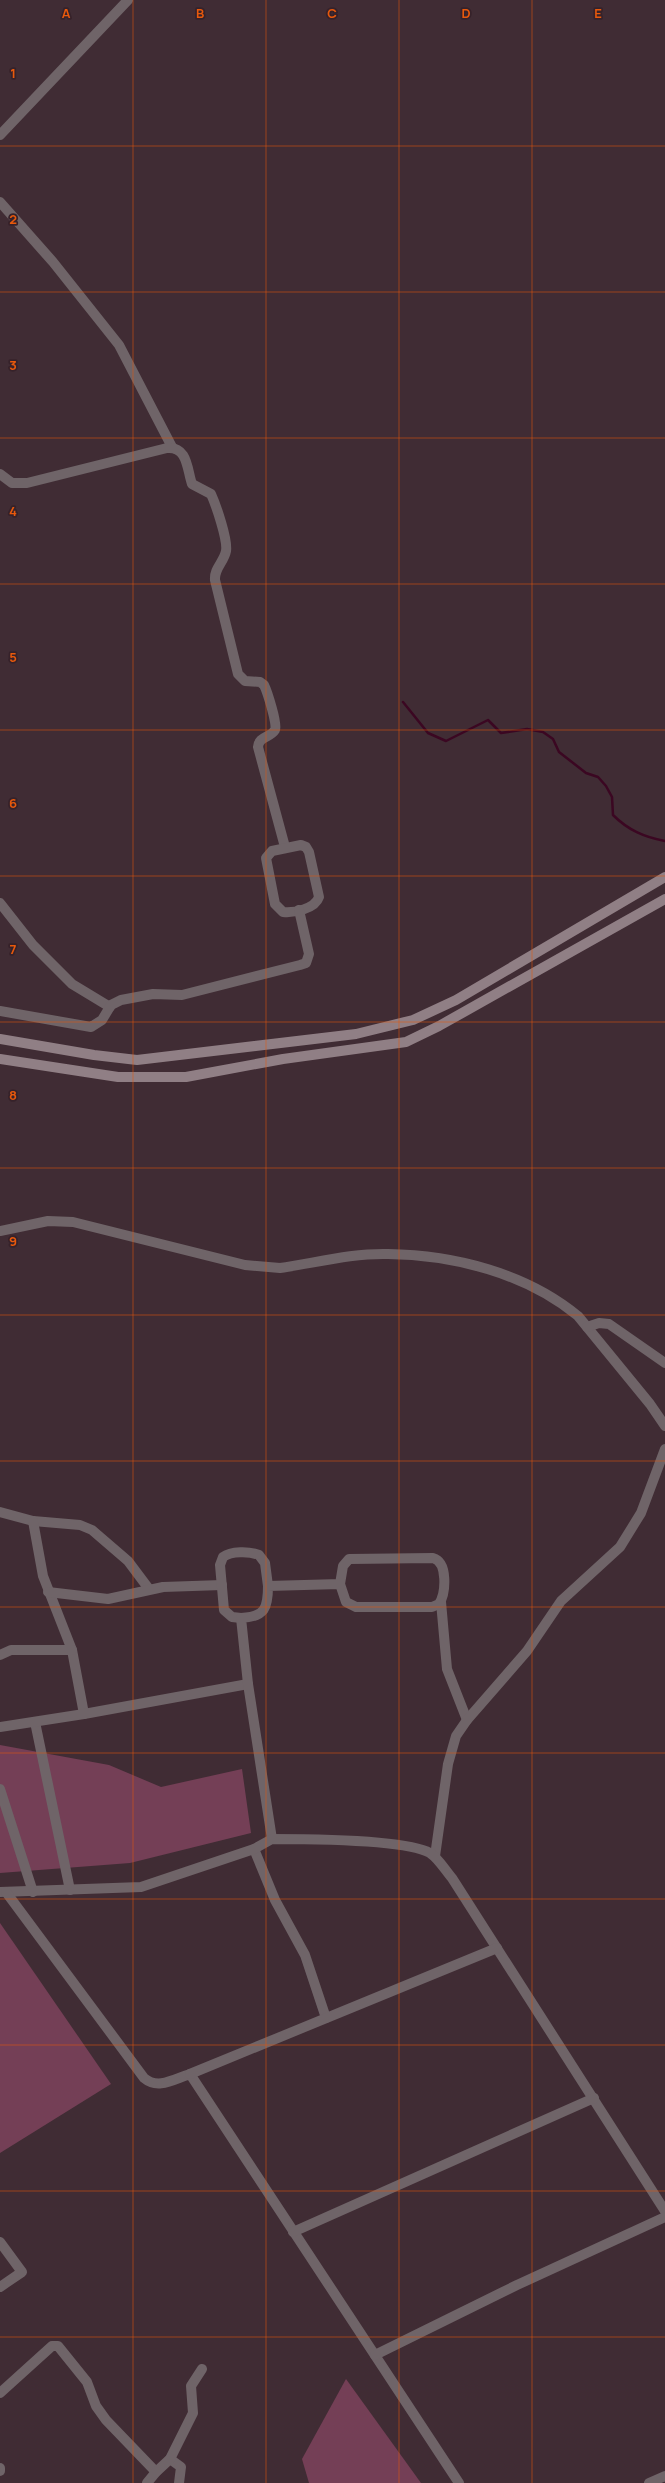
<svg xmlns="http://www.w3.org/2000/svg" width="665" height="2483" font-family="Manrope,sans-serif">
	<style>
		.green { fill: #743f56 }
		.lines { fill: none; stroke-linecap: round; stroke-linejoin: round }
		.stream { stroke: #3b0722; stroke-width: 2.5 }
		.minor { stroke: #6f6468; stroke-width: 10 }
		.secondary { stroke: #907f85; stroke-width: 10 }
		.grid { fill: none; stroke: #e8590c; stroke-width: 1; stroke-opacity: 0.55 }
		.grid-label { font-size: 13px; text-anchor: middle; font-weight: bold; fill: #e8590c; stroke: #36222a; stroke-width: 3.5; stroke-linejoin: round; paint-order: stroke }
	</style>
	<rect width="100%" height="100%" fill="#402c34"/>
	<g class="green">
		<path d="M0,1745L109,1765L161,1787L242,1769L251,1833L130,1863L0,1873Z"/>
		<path d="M0,1923L111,2084L0,2153Z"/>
		<path d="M346,2379L421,2483H309L302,2459Z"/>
	</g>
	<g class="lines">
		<path class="stream" d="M403,702L428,733L446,741L488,720L501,733L527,729L543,732L553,739L559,752L586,773L598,777L606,786L612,797L613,815C628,830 644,837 665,841"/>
		<g class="minor">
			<path d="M0,135L128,0"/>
			<path d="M0,202L53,262L119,345L172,447"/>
			<path d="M0,474L12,483H27L167,448C188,446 187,470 192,484L211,494C216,505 228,540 226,551C224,562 214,568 215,580L238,674L245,681L260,682L264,685C267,691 278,725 275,730C270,738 259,736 258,747L285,847"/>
			<path d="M301,845L306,847L309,852L319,897C315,909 294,913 283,912L275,904L266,858L272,851Z"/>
			<path d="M0,903L33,945L72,984L110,1007"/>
			<path d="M0,1011L91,1027L102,1020L111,1005L121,1000L153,994L182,995L300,965L306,963L309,954L299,910"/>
			<path d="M0,1231L48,1221L73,1222L245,1265L280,1268C315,1263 352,1253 388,1254C454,1255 526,1273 578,1316L650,1404L665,1426"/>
			<path d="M587,1327L599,1323L609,1324L665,1363"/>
			<path d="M0,1512L33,1521L80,1525L92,1530L128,1561L149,1589"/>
			<path d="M33,1521L43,1576L72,1650L84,1714"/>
			<path d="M48,1592L108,1599L163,1587L222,1585"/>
			<path d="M441,1602L447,1669L467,1720"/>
			<path d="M241,1618L232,1617L224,1610L220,1565L223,1557C231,1551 249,1551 259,1555L265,1563L268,1586"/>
			<path d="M0,1655L11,1650H72"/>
			<path d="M35,1722L70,1890"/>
			<path d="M0,1727L84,1714L248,1684"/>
			<path d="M0,1789L33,1892"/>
			<path d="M272,1839L248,1684L241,1618C265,1617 268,1608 268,1586L340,1584L346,1602L356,1607H432L439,1604C446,1593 448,1562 433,1558L349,1559L343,1566L340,1584"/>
			<path d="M254,1849L275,1900L305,1955L326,2018"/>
			<path d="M435,1856L448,1764L456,1736L467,1720L527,1651L561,1601L620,1547L641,1513L665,1449"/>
			<path d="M0,1892L141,1887L254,1849L272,1839C304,1839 405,1839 430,1853C439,1859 445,1870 452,1878L665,2211"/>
			<path d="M6,1892L144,2078C158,2090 174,2079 190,2074L459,2483"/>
			<path d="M190,2074L497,1948"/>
			<path d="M293,2232L594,2098"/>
			<path d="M0,2242L22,2272L0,2287"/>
			<path d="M375,2355L517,2285L665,2217"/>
			<path d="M0,2393L52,2346H58L87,2382L96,2406L106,2420L156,2472"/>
			<path d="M170,2459L181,2467L179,2483"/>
			<path d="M0,2468V2471"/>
			<path d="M147,2483L156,2472L170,2459L193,2413L191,2386L202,2369"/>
			<path d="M649,2483L665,2476"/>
		</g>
		<g class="secondary">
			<path d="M0,1039L94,1055L137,1060L356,1034L413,1020L456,1000L665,877"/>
			<path d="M0,1059L118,1077H186L283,1059L406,1042L439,1026L665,899"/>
		</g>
	</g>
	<path class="grid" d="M133,0V2483M266,0V2483M399,0V2483M532,0V2483M0,146H665M0,292H665M0,438H665M0,584H665M0,730H665M0,876H665M0,1022H665M0,1168H665M0,1315H665M0,1461H665M0,1607H665M0,1753H665M0,1899H665M0,2045H665M0,2191H665M0,2337H665"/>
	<g class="grid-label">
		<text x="66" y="18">A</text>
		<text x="200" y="18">B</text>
		<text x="332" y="18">C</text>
		<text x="466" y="18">D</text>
		<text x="598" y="18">E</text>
		<text x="13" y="78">1</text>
		<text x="13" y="224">2</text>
		<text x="13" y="370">3</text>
		<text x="13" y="516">4</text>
		<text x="13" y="662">5</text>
		<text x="13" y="808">6</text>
		<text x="13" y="954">7</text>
		<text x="13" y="1100">8</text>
		<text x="13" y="1246">9</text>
	</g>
</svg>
